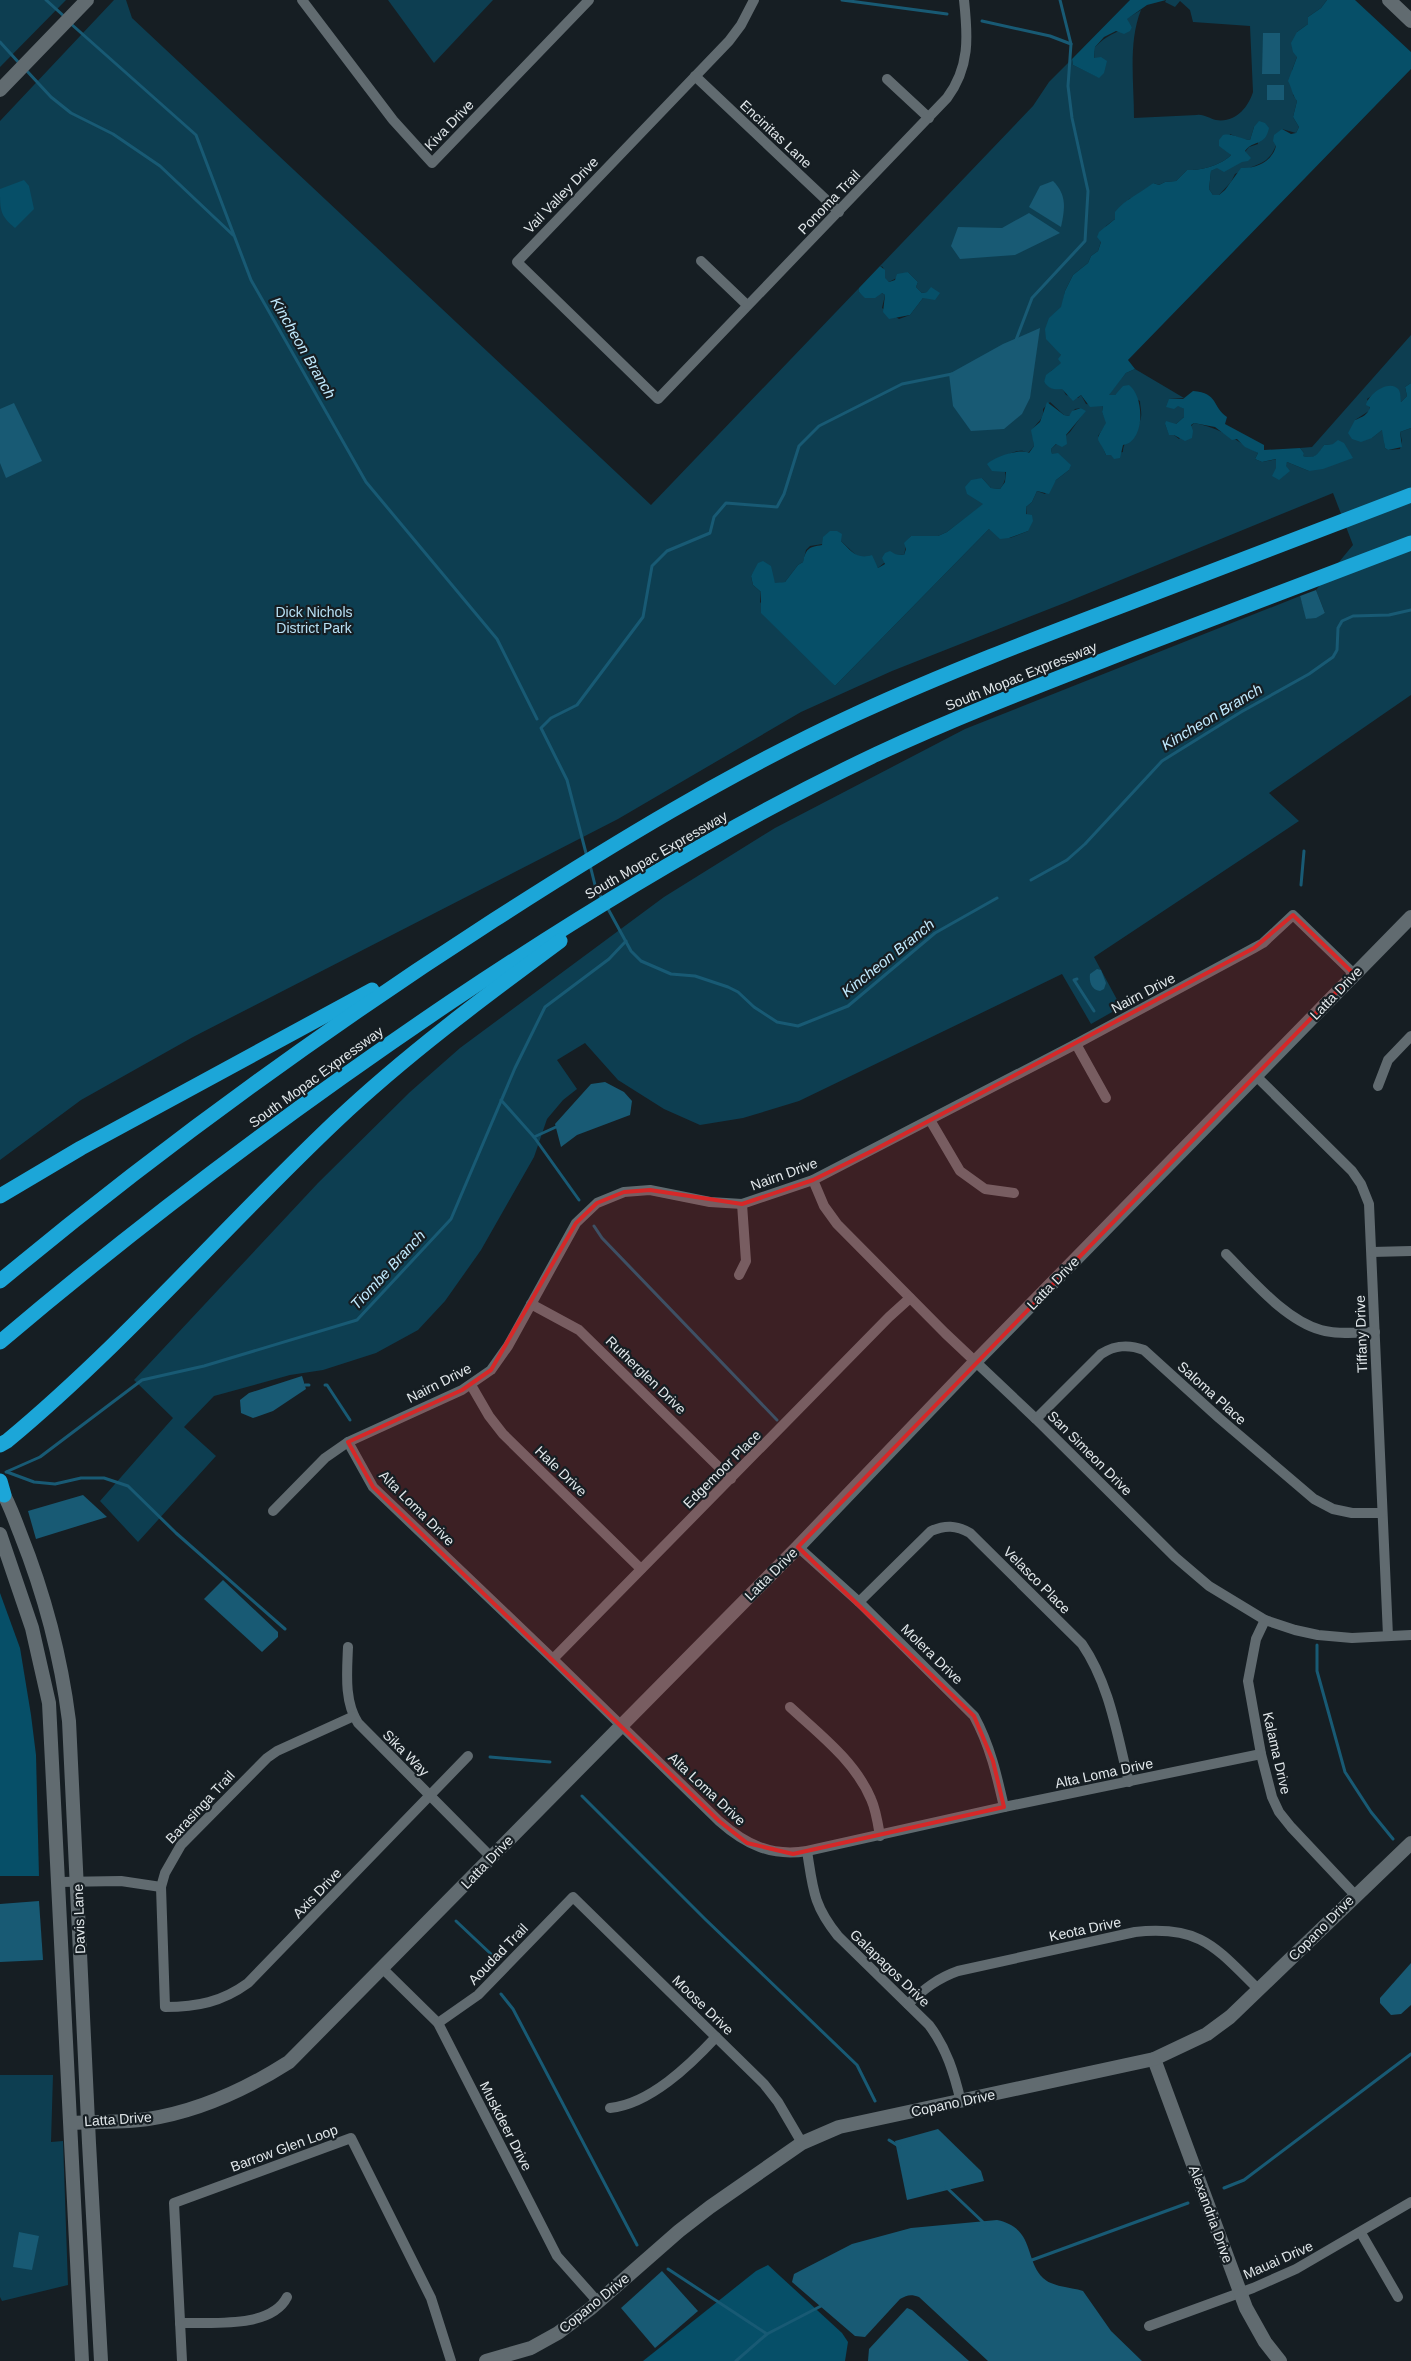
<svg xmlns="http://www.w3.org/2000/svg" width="1411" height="2361" font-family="Helvetica,sans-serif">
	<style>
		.green { fill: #0d3e51; fill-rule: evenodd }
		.forest { fill: #064f68 }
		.water { fill: #185a74 }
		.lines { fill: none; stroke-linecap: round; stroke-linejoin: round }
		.stream { stroke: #185a74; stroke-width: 3 }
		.street { stroke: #616b70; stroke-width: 10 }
		.secondary { stroke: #616b70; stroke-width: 14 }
		.highway { stroke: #1ca6d8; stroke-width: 15 }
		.marked { fill: #d62828; fill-opacity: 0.2; stroke: #d62828; stroke-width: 4; stroke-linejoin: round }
		.labels { text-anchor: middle; stroke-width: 4.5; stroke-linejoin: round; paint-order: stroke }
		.street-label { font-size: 14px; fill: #e1e7ea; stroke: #161e23 }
		.park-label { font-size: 14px; fill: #b9e1f5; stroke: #161e23 }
		.water-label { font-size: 15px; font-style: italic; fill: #c1eafe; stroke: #161e23 }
	</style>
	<rect width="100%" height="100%" fill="#161e23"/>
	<g class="green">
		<path d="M0,0H66L0,67Z"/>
		<path d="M114,0H126L132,18L651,505L859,288V292L863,295L882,293L885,295L882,308L899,319L910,315L923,298H929L927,292L922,293L916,287L918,282L908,272L889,282L885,279L883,267L880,266L1033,106L1049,82L1072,59L1073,65L1098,77L1094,59L1095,47C1106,36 1116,31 1132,27L1126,19L1141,10C1128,42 1134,83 1134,118C1155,117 1176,116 1197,115C1204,114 1210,119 1216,120C1235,123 1248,108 1253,92L1250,26L1193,22L1190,10L1180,1L1175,7L1165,2L1166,0H1327L1321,8L1308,17V24L1297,32V57L1292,70L1293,95L1297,101L1293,117L1299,127L1296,133L1282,129C1270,166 1267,160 1235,174L1231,182L1219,195H1213L1209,189L1211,171L1245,152L1249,147L1258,144L1254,127L1250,140L1242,139L1230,134L1228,151L1231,155C1222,165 1200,171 1187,170L1176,181L1165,182L1159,185L1153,183L1140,195L1129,199L1115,219L1106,226L1098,251L1091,256L1088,263L1073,275L1065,291L1055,346L1061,355L1062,363L1051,371L1044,382C1049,388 1054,390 1062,388L1066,395L1078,398L1081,395L1086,404L1103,406L1102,412L1107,423L1098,436L1106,455L1123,452C1123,438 1139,431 1141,417C1142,412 1140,406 1140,401L1120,391L1115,395H1108L1126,373L1135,369L1184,398L1169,399L1184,409V417L1176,424H1165L1169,434L1174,435L1179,439L1194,423C1221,428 1235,440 1258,453L1255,459L1262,462L1277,459L1276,468L1285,466L1287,462L1309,471L1334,444L1324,445C1318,456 1314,459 1302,456L1304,453L1300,448L1312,447L1411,335V383L1405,387L1407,396L1401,402L1399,400L1373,395L1367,399L1370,406L1369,411L1355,420L1372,438L1383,429L1385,448L1388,450L1400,449L1402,441L1400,432L1411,428V695L1269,793L1299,821L1094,957L1121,1007L1091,1024L1062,974L799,1101L743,1118L700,1125L664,1109L618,1080L585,1043L557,1060L577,1089L563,1100L547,1119L534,1157L481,1250L445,1301L418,1330L376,1353L323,1370L290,1375L214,1396L184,1427L216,1456L138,1542L100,1501L173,1418L134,1380L318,1183L410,1092L460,1048L664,897L775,828L965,729L1300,596L1307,619L1325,613L1316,590L1353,545L1333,493L1067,602L892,671L801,712L618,819L193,1037L81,1100L0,1160V121ZM1050,402L1064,415L1069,416L1075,409L1081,408L1085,411L1070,432L1051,449L1052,454L1069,470L1056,480L1045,494L1037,491L1032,502L1026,507L1028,531L1010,538L989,529L835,686L760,602L761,592L753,585L751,576L756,569L771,572L775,584L785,582L798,565L803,562L806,550L810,546L841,541L858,557L875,563L878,568L895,554L904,555L907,541L911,536H938L947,532L984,504L976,497L982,478L991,488L1000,489C1009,478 1005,470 1000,458C1010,455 1018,447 1028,453L1034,446L1032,430C1037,422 1044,420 1043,409Z"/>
		<path d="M388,0H493L434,63Z"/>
		<path d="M0,2075H53L51,2142L63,2141L68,2285L2,2301L0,2297Z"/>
	</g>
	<g class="forest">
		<path d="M1130,0H1166L1147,5L1127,19L1132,27L1130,31L1124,34L1116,31L1104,37L1095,47L1094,58L1101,57L1107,61L1104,73L1099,78L1073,65L1072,59Z"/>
		<path d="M1327,0H1355L1411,52V69L1128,360L1135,369L1126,373L1109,395H1115L1123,386L1129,385C1145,397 1145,442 1123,445L1120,458L1114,459L1111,455H1106C1098,435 1093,445 1106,423L1102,412L1103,406L1090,407L1081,395L1073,401L1062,389C1054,390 1049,389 1044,382L1046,375L1061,363L1058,359L1061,355L1046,339L1045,329L1049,318L1061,307L1065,291L1073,275L1088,263L1091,256L1098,251L1101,242L1097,237L1099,232L1115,219V212C1125,199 1140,194 1153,183L1159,185L1165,182L1176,181L1187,170C1200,171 1222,165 1231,155L1219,146V140L1223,135C1233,133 1240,139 1250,140L1254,127L1259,121L1265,123L1269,128C1265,147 1254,139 1245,151L1251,158L1248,161L1242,162L1224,172L1217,168L1211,171L1209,189L1213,195H1219L1225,190L1241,168C1255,169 1272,162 1276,146L1273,141L1274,135L1282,129L1291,134L1296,133L1299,127L1293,117L1297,101C1292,95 1292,88 1288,81L1297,57L1293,52L1291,43L1297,32L1308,24V17L1321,8Z"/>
		<path d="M24,180L29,186L34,209L15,228C0,216 0,210 0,189Z"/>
		<path d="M880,266L885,270V278L889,282L895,280L897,274L908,272L918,282L916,287L922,293L927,292L931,287L940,293L935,300L923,298L910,315L889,319L883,312L885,295L882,293L875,298H865L859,292V288Z"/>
		<path d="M1411,383V428L1400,432L1402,447L1388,450L1385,448L1382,430L1372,438L1361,442L1352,439L1348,433L1355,420C1362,417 1368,415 1370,407L1366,405C1368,395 1389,378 1399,390C1401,394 1400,398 1401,402L1407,396L1405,387Z"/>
		<path d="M1193,391C1219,393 1212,407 1227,417L1225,424L1264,445V450L1300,448L1304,453L1303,456C1315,459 1317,455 1324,445L1333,444L1338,440L1344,443L1353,458L1323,469L1309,471L1287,462L1286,466L1290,471L1279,480L1272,476L1276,468V459L1262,462L1255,459L1258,453L1245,447L1237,439L1232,440L1215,427L1194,423L1191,425L1193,431L1192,438L1185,441L1174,435H1169L1165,424L1166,421L1176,424L1184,417V409L1178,406L1174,409L1166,407L1169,399H1183Z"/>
		<path d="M1047,402L1064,415L1069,416L1072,411L1081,408L1086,411L1066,435L1067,444L1062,447L1056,444L1051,449L1052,454L1058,453L1071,465L1069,470L1056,480L1049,494L1037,491L1032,502L1026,507V514L1032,515L1033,521L1028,531L1009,538L1000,539L989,529L835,686L761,613V592L753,585L751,576L758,563L763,561L771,566L775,583L785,582L798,565L803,562C806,549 808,547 822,545L823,537L830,531H837L842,534L841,541C851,551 857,560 872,555L878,568L885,564L882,558L885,553L890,551L895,554L904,555L906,549L904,543L911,536H938L947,532L983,504L967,494L965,487L971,480L982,478L991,488L1000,489L1005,482L1006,472L992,471L987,464C994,457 1019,448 1029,453L1034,446L1031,430L1040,422Z"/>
		<path d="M0,1593L20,1648L31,1715L36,1755L39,1876H0Z"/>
		<path d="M768,2265L842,2333L848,2342L845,2361H643L756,2271Z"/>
	</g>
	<g class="water">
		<path d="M1263,33H1280V74H1262Z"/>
		<rect x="1267" y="85" width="17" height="15"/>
		<path d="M1053,181C1067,195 1065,208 1061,227L1029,207L1040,186Z"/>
		<path d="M1029,213L1060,233L1015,255L960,259L951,246L958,227L1002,228Z"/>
		<path d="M1040,328L1030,398L1022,414L1004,429L971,431L953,406L949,374L1003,344Z"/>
		<path d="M14,403L42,461L6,478L0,463V409Z"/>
		<path d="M1316,590L1325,613L1316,618L1306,619L1300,596Z"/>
		<path d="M1097,969L1101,970L1106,983L1104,989L1100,991C1091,990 1089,981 1090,974Z"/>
		<path d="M605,1082L624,1092L632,1101L630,1115L577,1135L561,1147L555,1124L591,1084Z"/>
		<path d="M302,1376L306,1389L273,1411L253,1418L241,1413L240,1400L249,1393Z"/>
		<path d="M83,1495L107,1517L36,1539L28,1511Z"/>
		<path d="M223,1580L278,1632V1637L262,1652L204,1599Z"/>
		<path d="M39,1901L43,1960L0,1962V1904Z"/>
		<path d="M1411,1963V2005L1401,2014L1391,2015L1380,2003V1998Z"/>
		<path d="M938,2129L981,2171L984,2181L907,2200L895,2141Z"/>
		<path d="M997,2220C1035,2228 1024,2259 1043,2278C1052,2287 1071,2287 1083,2291L1111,2331L1142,2361H988L919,2297C911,2294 907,2295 900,2299L865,2337L855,2336L792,2282L794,2274L852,2244L911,2228Z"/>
		<path d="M19,2232L39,2236L32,2270L13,2267Z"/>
		<path d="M662,2271L698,2311L655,2348L621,2308Z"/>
		<path d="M907,2308L912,2310L969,2361H868L869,2349Z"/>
	</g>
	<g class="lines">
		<g class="stream">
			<path d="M46,0L66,18"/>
			<path d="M842,0L947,14"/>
			<path d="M982,21L1050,36L1071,44"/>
			<path d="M70,23L196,135L251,280L366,482L497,639L537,719"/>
			<path d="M0,42L20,64"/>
			<path d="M26,70L51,97L71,113L113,134L160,166L233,235"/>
			<path d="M1016,340L1032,298L1085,241L1088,191L1072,118L1068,86L1071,44L1060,0"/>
			<path d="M587,857L567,780L541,728L551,718L577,705L643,617L652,566L667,551L710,533L714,517L726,503L777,507L784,494L799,446L819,426L902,384L952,374"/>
			<path d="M590,865L595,885L602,899"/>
			<path d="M1031,880L1067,860L1085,844L1162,761L1241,712L1309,674L1333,657L1337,650L1338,628L1342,621L1353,616L1389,615L1411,610"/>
			<path d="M1301,885L1304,851"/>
			<path d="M607,907L631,951L641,961L671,974L695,976L728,987L738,992L754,1007L777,1022L798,1026L848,1006L935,933L997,898"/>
			<path d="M1077,979L1074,980L1094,1011"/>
			<path d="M501,1100L534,1137L579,1200"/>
			<path d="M534,1137L556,1127"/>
			<path d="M594,1226L602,1238L777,1420"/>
			<path d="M305,1385H309"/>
			<path d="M325,1385H327L350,1420"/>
			<path d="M6,1472L40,1457L142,1380L204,1366L357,1320L451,1219L515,1068L545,1007L609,959L626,941"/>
			<path d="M7,1472L34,1482L55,1484L81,1478H104L128,1486L176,1533L285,1629"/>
			<path d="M1317,1645V1671L1345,1772L1371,1812L1393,1839"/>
			<path d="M490,1757L550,1762"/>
			<path d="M582,1796L705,1919L857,2065L875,2101"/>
			<path d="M456,1921L492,1955"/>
			<path d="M501,1994L513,2009L637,2245"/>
			<path d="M889,2140L900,2147"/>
			<path d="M946,2187L985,2224"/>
			<path d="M1224,2188L1244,2180L1411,2054"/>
			<path d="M1032,2260L1188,2203"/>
			<path d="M668,2269L767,2334"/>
			<path d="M736,2361L767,2334L823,2305"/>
		</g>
		<g class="street">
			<path d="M302,0L393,120L432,163L589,0"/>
			<path d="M754,0L741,25L729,41L517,262L658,399L947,98C970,67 968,37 964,0"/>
			<path d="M695,76L839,212"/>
			<path d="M887,79L929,118"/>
			<path d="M701,261L747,305"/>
			<path d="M1076,1044L1106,1098"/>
			<path d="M1255,1075L1352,1171L1361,1184L1369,1204L1388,1636"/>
			<path d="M1378,1086L1388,1060L1411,1036"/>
			<path d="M930,1120L960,1171L985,1189L1014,1193"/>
			<path d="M813,1180L824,1206L837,1224L945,1333L1036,1419L1175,1557L1209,1586L1265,1620L1295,1630L1318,1635L1352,1638L1411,1635"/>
			<path d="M1372,1252L1411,1251"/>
			<path d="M1226,1254C1252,1280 1285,1320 1321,1330C1338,1335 1358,1332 1375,1332"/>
			<path d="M739,1275L746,1261L742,1204"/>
			<path d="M531,1304L579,1330L731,1479"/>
			<path d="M471,1385L489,1416L503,1434L641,1569"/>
			<path d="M1036,1419L1101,1354C1115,1345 1128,1344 1144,1350L1219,1418L1314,1499L1333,1509L1352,1513H1382"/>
			<path d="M348,1442L373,1487L553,1659L719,1821C745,1844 771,1857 807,1851L1004,1807L1261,1754"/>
			<path d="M273,1511L325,1458L348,1442L462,1390L491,1370L508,1346L576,1223L597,1203L624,1192L650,1190L710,1202L742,1204L813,1180L1076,1044L1254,948L1263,943L1293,915L1354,974"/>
			<path d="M798,1547L859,1602L974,1716C990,1745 997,1776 1004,1807"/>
			<path d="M859,1602L931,1531C945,1525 956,1525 970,1533L1082,1644C1110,1685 1117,1735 1129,1782"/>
			<path d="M1265,1620L1256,1639L1248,1681L1261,1754L1272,1797L1279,1812L1291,1827L1355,1895"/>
			<path d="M348,1647C347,1672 344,1702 358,1723L491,1857"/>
			<path d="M553,1659L889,1317L910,1298"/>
			<path d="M790,1707C819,1734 855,1761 871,1799C876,1810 878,1824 880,1836"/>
			<path d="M354,1716L277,1751L267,1758L181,1845L165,1873L161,1887L165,2007C197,2007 222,2002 248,1983L468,1756"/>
			<path d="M807,1851C813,1889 813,1905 838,1936L929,2025C947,2049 954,2073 961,2102"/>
			<path d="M59,1882L121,1881L161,1887"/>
			<path d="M383,1969L438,2023L557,2256L598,2302"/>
			<path d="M908,2004C924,1989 938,1978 958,1971L1135,1932C1201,1925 1215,1947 1259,1990"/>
			<path d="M438,2023L478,1995L573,1897L764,2084L778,2102L802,2143"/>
			<path d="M610,2108C650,2104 690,2065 716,2037"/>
			<path d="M1361,2233L1398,2297"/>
			<path d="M180,2323C211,2322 271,2329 287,2297"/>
			<path d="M1149,2326L1253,2288L1296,2269L1411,2202"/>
			<path d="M182,2361L174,2203L351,2138L431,2298L451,2361"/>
		</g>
		<g class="secondary">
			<path d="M1389,0L1411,21"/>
			<path d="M0,90L87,0"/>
			<path d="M0,1488C9,1502 14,1518 20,1533C44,1593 61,1657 69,1721L89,2143L101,2361"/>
			<path d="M0,1534L32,1628L49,1703L82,2361"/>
			<path d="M1154,2059L1246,2308L1265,2342L1280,2361"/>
			<path d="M71,2123C96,2121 123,2123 148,2119C200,2111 245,2090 289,2062L798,1547L976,1361L1411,917"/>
			<path d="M486,2361L531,2348L558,2333L590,2309L679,2231L710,2207L802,2143L839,2127L1154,2059L1207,2034L1230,2017L1411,1843"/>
		</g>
		<g class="highway">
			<path d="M0,1196L81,1148L372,990"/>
			<path d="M0,1281C157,1151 323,1030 494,920C611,845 730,772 856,714C945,673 1037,638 1129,603C1223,567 1317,531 1411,495"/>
			<path d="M0,1342C144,1220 295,1107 452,1001C588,910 729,824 877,754C961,715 1048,682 1135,648C1227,613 1319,578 1411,543"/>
			<path d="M0,1445L7,1441C125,1343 225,1226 336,1121C406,1055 483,998 560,941"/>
			<path d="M0,1481L4,1495"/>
		</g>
	</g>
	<path class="marked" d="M1293,915L1354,974L798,1547L974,1716L993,1761L1004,1807L793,1854L747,1843L719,1821L373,1487L348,1442L462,1390L491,1370L576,1223L597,1203L624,1192L650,1190L742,1204L813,1180L874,1150L1254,948Z"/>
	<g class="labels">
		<g class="street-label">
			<text transform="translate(449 125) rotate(-46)" y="5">Kiva Drive</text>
			<text transform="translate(776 134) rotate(43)" y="5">Encinitas Lane</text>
			<text transform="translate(561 195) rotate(-46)" y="5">Vail Valley Drive</text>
			<text transform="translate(829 202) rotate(-46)" y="5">Ponoma Trail</text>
			<text transform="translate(1021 676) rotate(-22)" y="5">South Mopac Expressway</text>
			<text transform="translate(656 855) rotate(-30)" y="5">South Mopac Expressway</text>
			<text transform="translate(1143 993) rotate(-28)" y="5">Nairn Drive</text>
			<text transform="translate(1336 993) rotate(-46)" y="5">Latta Drive</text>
			<text transform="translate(316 1077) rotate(-36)" y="5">South Mopac Expressway</text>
			<text transform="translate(784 1174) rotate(-20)" y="5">Nairn Drive</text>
			<text transform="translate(1053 1283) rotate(-46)" y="5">Latta Drive</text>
			<text transform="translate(1361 1334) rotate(-92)" y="5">Tiffany Drive</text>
			<text transform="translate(646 1375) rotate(44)" y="5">Rutherglen Drive</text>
			<text transform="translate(439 1383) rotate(-27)" y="5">Nairn Drive</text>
			<text transform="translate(1212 1393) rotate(42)" y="5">Saloma Place</text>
			<text transform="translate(1090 1453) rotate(45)" y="5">San Simeon Drive</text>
			<text transform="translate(722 1469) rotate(-45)" y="5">Edgemoor Place</text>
			<text transform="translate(561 1471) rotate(44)" y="5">Hale Drive</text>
			<text transform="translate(417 1508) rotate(45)" y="5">Alta Loma Drive</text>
			<text transform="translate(771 1574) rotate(-45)" y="5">Latta Drive</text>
			<text transform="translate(1037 1580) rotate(45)" y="5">Velasco Place</text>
			<text transform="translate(932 1654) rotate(44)" y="5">Molera Drive</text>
			<text transform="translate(406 1753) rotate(45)" y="5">Sika Way</text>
			<text transform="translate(1277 1753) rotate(77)" y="5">Kalama Drive</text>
			<text transform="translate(1104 1773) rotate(-12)" y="5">Alta Loma Drive</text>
			<text transform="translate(707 1789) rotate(43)" y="5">Alta Loma Drive</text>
			<text transform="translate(200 1807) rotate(-47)" y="5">Barasinga Trail</text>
			<text transform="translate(487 1862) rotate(-46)" y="5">Latta Drive</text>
			<text transform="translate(317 1893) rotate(-46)" y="5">Axis Drive</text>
			<text transform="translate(79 1919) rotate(-92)" y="5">Davis Lane</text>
			<text transform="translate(1321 1928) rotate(-45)" y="5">Copano Drive</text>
			<text transform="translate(1085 1929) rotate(-12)" y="5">Keota Drive</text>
			<text transform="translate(498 1954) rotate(-46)" y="5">Aoudad Trail</text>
			<text transform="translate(890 1968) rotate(44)" y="5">Galapagos Drive</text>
			<text transform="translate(703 2005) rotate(44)" y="5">Moose Drive</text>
			<text transform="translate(953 2103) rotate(-12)" y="5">Copano Drive</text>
			<text transform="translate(118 2119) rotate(-4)" y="5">Latta Drive</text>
			<text transform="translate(506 2126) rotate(63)" y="5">Muskdeer Drive</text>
			<text transform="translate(284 2148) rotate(-20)" y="5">Barrow Glen Loop</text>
			<text transform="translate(1211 2214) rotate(70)" y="5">Alexandria Drive</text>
			<text transform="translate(1278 2260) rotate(-24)" y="5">Mauai Drive</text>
			<text transform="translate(594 2303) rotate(-39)" y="5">Copano Drive</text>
		</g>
		<g class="park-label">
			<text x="314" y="617">Dick Nichols<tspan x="314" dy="16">District Park</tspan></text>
		</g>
		<g class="water-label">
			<text transform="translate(303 348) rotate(60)" y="5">Kincheon Branch</text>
			<text transform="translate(1212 717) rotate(-31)" y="5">Kincheon Branch</text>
			<text transform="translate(888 958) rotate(-39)" y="5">Kincheon Branch</text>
			<text transform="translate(388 1270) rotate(-47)" y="5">Tiombe Branch</text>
		</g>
	</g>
</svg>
